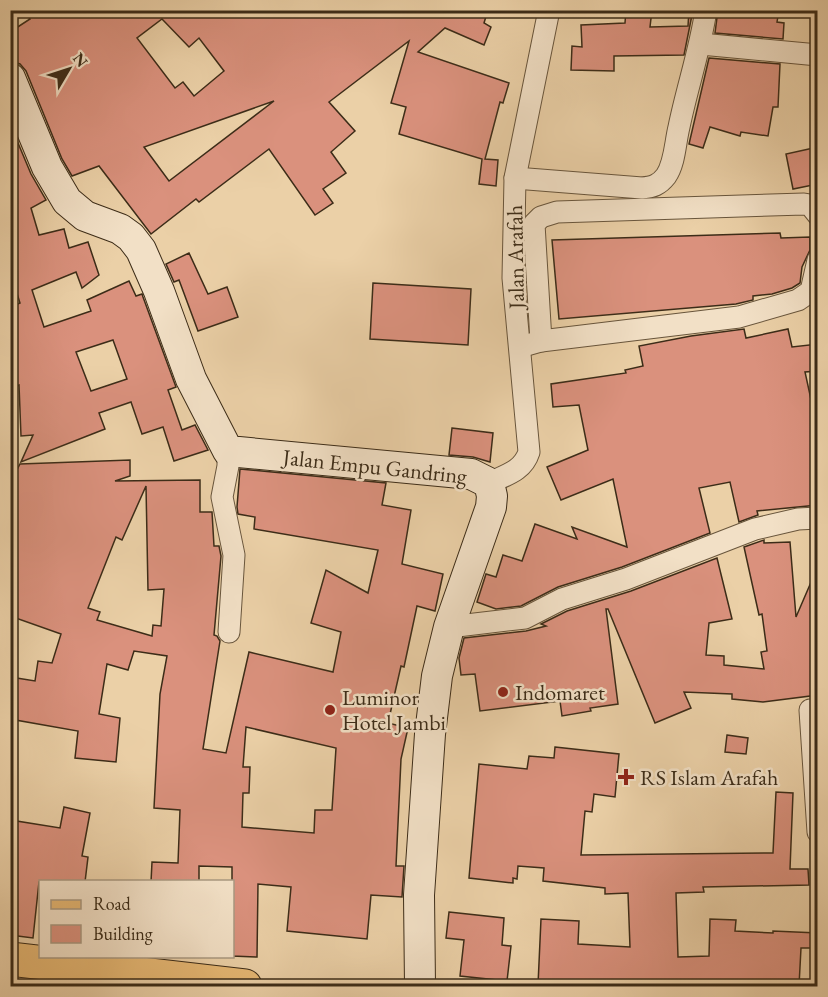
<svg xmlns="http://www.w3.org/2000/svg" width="828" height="997" font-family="'EB Garamond',serif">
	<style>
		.building { fill: #da917d; stroke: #3c2c18; stroke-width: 1.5; fill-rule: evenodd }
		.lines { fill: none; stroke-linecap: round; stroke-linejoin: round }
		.street-casing { stroke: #68553c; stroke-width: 23 }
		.secondary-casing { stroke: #3c2c18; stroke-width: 32 }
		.primary-casing { stroke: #3c2c18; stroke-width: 35 }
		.street { stroke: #f2e0c6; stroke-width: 21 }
		.secondary { stroke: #f2e0c6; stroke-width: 30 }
		.primary { stroke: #e6b874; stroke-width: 33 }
		.poi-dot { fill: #8f2418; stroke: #f2e0c6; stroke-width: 2 }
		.labels { text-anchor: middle; stroke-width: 5; stroke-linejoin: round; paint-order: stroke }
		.street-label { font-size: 22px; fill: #3c2c18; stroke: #f2e0c6 }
		.poi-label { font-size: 22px; fill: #3c2c18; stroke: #f2e0c6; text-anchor: start }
	</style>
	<rect width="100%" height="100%" fill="#ebd0a7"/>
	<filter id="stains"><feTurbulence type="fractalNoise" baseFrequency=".00333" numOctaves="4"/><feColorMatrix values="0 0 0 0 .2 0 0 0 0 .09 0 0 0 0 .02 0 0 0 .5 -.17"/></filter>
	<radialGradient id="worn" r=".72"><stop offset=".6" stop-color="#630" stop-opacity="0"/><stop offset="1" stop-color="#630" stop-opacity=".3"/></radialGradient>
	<g class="building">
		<path d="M23,10H488L484,23L491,27L484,45L445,28L418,52L509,83L503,103L500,102L485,159L498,160L496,186L479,184L482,159L399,134L406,107L391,103L409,41L329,102L355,131L331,152L346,173L323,189L333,203L315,215L269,149L199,202L196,199L151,234L99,166L72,176L62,159L26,71L20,64L10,61V32L30,19ZM162,19L189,47L199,38L224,71L194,96L183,82L175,88L137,38ZM274,101L169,181L144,147Z"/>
		<path d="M626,10H652L650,27L688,26L689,10H693L684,55L614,56V71L571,70L572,46L582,47L581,25L625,23Z"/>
		<path d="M718,10H779L777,22L784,23L783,39L715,33Z"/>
		<path d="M709,58L780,64L778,107H773L768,136L741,132L740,136L710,127L703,148L689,144Z"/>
		<path d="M10,124L31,174L46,200L31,208L39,235L64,229L69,248L88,242L99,275L82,288L76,272L32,290L44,327L91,311L87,300L129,281L136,296L142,294L143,297L176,387L168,390L182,430L195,425L208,450L174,461L163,427L142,434L131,402L99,413L105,429L21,462L33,435L21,436L19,385L10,388V307L20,303L10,271ZM113,340L127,379L91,391L76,352Z"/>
		<path d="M818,147V184L793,189L786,154Z"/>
		<path d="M780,233L781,238L810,237V250L802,267L800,283L792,288L772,294L753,296V300L736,304L559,319L552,240Z"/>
		<path d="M189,253L208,294L227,287L238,317L198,331L179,280L174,282L166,264Z"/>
		<path d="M373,283L471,289L468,345L370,339Z"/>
		<path d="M744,329L746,338L788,329L792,347L818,344V371L805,372L815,418H818V505L757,511L758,515L739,522L730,482L699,488L710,533L622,567L558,587L521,606L496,609L477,602L486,574L496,577L503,555L522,561L535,524L577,539L572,527L627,547L613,479L561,500L547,467L588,450L579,405L553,407L551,384L626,373L625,370L643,366L639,346L691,336Z"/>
		<path d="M452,428L493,433L490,462L473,457L449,455Z"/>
		<path d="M130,460V476L115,481L200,480V512H212L214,546H219L221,556L214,635L217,636L220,641L203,749L226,753L249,652L333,672L341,632L311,623L326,570L368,593L378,550L254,529L255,517L238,514L237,507L240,469L386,483L382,505L411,510L402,564L443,574L435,611L417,606L404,667L401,666L388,723L408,728L401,759L396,866H404L402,897L371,895L367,939L287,931L291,887L258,884L257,957L232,956V867L199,866V882H151L152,862L178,863L180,810L154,808L160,694L167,656L134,651L128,670L107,664L99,714L120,718L116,762L75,758L78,731L10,719V677L35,681L38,661L52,663L61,634L10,616V483L20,464ZM146,486L148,590L164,589L161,626L153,625L152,636L97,620L100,612L88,608L116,537L122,540ZM246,727L336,748L332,810H315L314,833L242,827L243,793H249L250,767H243Z"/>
		<path d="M764,540V543L790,542L796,617L818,566V695L763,702L732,699V694L684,692L691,708L655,723L608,609H606L618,704L590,708L591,711L562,716L560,701L480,711L475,674L461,675L459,658L464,638L526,631L546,626L541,624L567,611L631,591L717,558L732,619L709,623L706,655L724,656V665L764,669L761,652L767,651L762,614L759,615L744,547Z"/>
		<path d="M727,735L748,738L746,754L725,752Z"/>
		<path d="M555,747L619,754L615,797L594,794L592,812L585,811L581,855L773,853L776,792L793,793L790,869H808L809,885L703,887L704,892L676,893L678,957L709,956L710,919L736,920L735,931L773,933V931L818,933V948H801L799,986L766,984V987L538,985L541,919L579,921L578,944L630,947L628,893L605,894V888L543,881L544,868L518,866L517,879L513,878V883L469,878L479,764L527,769L529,756L554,758Z"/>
		<path d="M64,807L90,813L82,856L88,857L85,882H39L33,938L10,935V820L60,828Z"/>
		<path d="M449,912L504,918L502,945L511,946L507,981L460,976L464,940L446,938Z"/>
	</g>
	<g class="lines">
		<g class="street-casing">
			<g id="street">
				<path d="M701,44L818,55"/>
				<path d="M515,178L642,188C653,187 659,185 666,176C675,163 675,143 679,127C687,88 700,50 706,10"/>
				<path d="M541,341L534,224L541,217L557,212L804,204L810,205L818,215"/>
				<path d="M527,345L541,341L739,317L798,300L811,291L818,260"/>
				<path d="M228,451V466L222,497L234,555L229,632"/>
				<path d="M489,483C506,475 523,471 529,452L513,278L515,178L549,10"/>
				<path d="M449,627L525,618L562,599L626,579L755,529L798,519L818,518"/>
				<path d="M810,710L818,832"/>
			</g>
		</g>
		<g class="secondary-casing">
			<path id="secondary" d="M10,78L47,167L67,201L85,216L120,229L131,237L141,250L159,291L191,379L228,451L471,474L489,483L492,496L491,507L449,627L437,676L430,734L419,895L420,986"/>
		</g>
		<g class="primary-casing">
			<path id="primary" d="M10,959L245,986"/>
		</g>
		<use href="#street" class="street"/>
		<use href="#secondary" class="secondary"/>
		<use href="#primary" class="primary"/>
	</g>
	<g class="poi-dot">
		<circle cx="503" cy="692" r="6"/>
		<circle cx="330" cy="710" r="6"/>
		<path d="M623 768h6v6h6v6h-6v6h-6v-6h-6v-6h6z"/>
	</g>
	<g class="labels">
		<g class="street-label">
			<text transform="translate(515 257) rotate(-91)" y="8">Jalan Arafah</text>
			<text transform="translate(375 466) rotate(6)" y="8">Jalan Empu Gandring</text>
		</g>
		<g class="poi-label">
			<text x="515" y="700">Indomaret</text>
			<text x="342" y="705">Luminor<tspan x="342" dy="25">Hotel Jambi</tspan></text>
			<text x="640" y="785">RS Islam Arafah</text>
		</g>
	</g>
	<rect width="828" height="997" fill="none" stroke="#ebd0a7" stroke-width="36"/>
	<rect x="12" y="12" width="804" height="973" fill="none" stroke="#3c2c18" stroke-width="3"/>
	<rect x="18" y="18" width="792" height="961" fill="none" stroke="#3c2c18" stroke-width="1.5"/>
	<rect x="39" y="880" width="195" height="78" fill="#f2e0c6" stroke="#a99880" stroke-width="1.5"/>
	<rect x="51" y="900" width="30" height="9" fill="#e6b874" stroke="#a99880" stroke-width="1.5"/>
	<text x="93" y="910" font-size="18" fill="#3c2c18">Road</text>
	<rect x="51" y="925" width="30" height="18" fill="#da917d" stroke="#a99880" stroke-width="1.5"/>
	<text x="93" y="940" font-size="18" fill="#3c2c18">Building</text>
	<g transform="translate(69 69) rotate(51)" stroke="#f2e0c6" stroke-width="4.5" paint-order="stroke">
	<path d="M0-4.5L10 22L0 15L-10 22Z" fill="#3c2c18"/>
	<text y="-9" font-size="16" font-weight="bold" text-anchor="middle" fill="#3c2c18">N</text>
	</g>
	<rect width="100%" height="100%" filter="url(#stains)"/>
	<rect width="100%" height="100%" fill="url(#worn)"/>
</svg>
